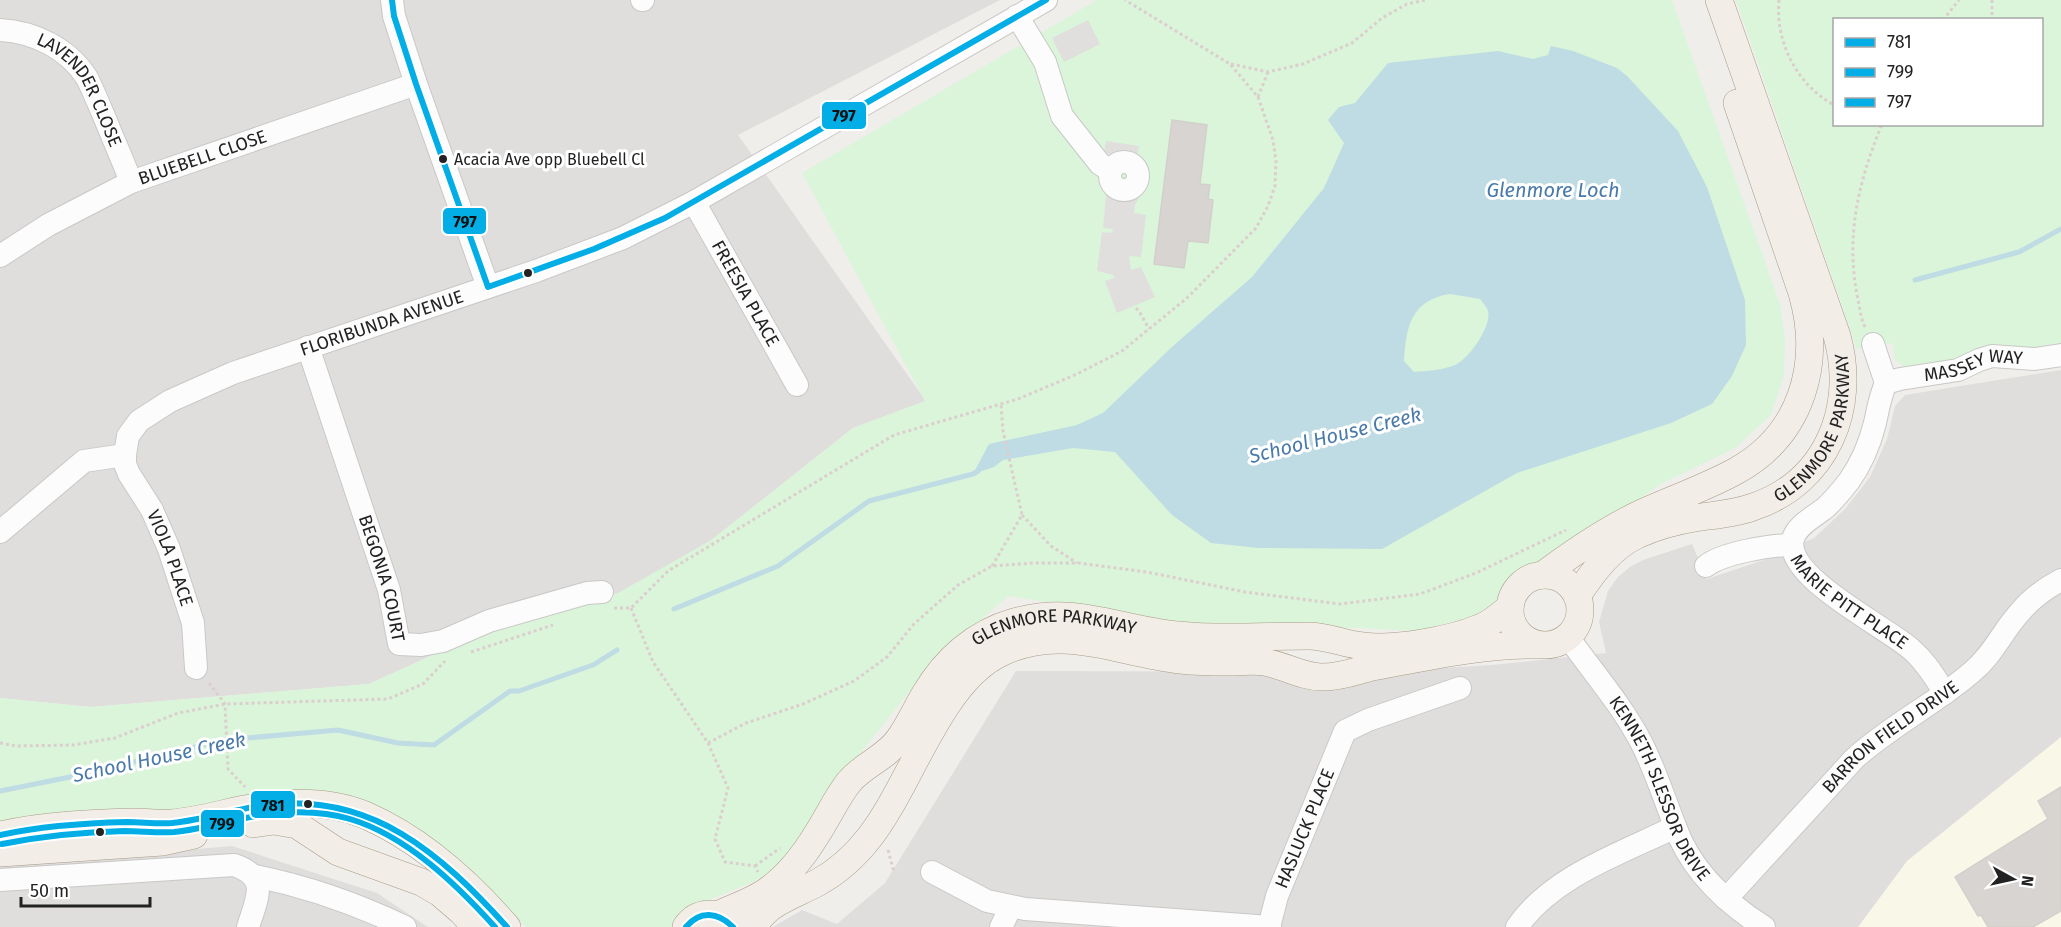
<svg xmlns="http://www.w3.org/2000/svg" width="2061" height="927" font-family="'Fira Sans',sans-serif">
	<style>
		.residential { fill: #dfdedc }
		.education { fill: #f8f7e8 }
		.park { fill: #daf5da; fill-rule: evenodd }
		.parking { fill: #e0dfde }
		.water { fill: #bfdbe3; fill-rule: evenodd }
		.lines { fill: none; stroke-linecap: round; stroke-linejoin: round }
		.stream { stroke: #bfdbe3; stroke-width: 5 }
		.building { fill: #d7d4d2; stroke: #d3d0cc; stroke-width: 1.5 }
		.minor-casing { stroke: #c9c8c7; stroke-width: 24 }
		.major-casing { stroke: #a79c86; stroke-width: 28 }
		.path { stroke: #dccecd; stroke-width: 3; stroke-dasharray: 3 3; stroke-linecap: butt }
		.minor { stroke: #fdfcfc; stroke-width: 22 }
		.major { stroke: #f3ede7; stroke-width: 27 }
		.bus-1-casing { stroke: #fff; stroke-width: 10 }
		.bus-2-casing { stroke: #fff; stroke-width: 10 }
		.bus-3-casing { stroke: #fff; stroke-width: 10 }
		.bus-1 { stroke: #02aee5; stroke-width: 6 }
		.bus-2 { stroke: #02aee5; stroke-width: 6 }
		.bus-3 { stroke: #02aee5; stroke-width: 6 }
		.bus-dot { fill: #222; stroke: #fff; stroke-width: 2 }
		.labels { text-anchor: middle; stroke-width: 6; stroke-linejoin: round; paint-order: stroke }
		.bus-label { font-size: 16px; fill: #222; stroke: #fff; text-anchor: start }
		.street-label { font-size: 18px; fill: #222; stroke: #fff }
		.water-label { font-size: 20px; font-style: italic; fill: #4a7aab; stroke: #fff }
		.line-badge { stroke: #fff; stroke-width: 2 }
		.pale-badge-label { font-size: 16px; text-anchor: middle; font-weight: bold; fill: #111 }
	</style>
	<rect width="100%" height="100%" fill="#f0eeeb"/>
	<g class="residential">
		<path d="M0,0H1000L738,135L926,401L853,428L710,541L618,594L494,627L369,684L91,707L0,698Z"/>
		<path d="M2061,370V927H773L802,910L837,924L885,883L1016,671L1372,672L1492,665L1606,653L1599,622L1608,591L1618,577L1630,567L1643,560L1692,544L1707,579L1764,560L1814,538L1845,509L1870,477L1887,439L1895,406L1905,395Z"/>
		<path d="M232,846L377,893L428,927H0V866Z"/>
	</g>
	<path class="education" d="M2061,737V927H1858L1907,861Z"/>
	<g class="park">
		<path d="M1097,0H1672L1780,304L1785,338L1784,375L1771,415L1735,448L1661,484L1589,533L1505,584L1494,610L1419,631L1357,628L1203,626L1008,596L933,662L838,781L788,861L753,882L694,906L672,927H526L505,906L332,795L171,812L0,823V698L91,707L369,684L494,627L618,593L710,541L853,428L925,401L802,173Z"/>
		<path d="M1736,0H2061V344L1906,368L1895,360L1892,343L1856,349L1853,337ZM1834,20H2042V124H1834Z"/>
	</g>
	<g class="parking">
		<path d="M1088,20L1100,44L1064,62L1052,38Z"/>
		<path d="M1106,141L1139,146L1137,158L1104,153Z"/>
		<path d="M1106,195L1139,198L1135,205L1134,213L1146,215L1141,257L1129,256L1131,270L1141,267L1155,297L1117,313L1105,281L1114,278V275L1097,271L1102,232L1111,233L1113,231L1112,229L1103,228Z"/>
	</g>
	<path class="water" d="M1551,46L1573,51L1617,68L1627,76L1678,131L1707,187L1745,300L1746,345L1732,376L1712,404L1671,423L1517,473L1382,549L1259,548L1211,543L1172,515L1115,452L1073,448L1003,460L994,467L973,474L989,444L1077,425L1103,413L1173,346L1252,277L1324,188L1344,143L1328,120L1339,107L1355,103L1388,63L1498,51L1533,59L1548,55ZM1450,294L1480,299C1483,303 1487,307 1488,311C1492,326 1469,359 1455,365C1443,370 1427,371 1414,372L1404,361C1406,327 1411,300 1450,294Z"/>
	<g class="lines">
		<g class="stream">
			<path d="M1915,280L2019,252L2061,229"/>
			<path d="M674,609L778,566L869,501L973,474L978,471"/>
			<path d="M0,791L85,774L224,740L338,730L398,743L434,745L510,691H519L593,665L617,650"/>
		</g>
	</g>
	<g class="building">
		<path d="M1172,120L1207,125L1200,184L1210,185L1208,199L1213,200L1208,243L1188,241L1184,268L1154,264Z"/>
		<path d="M2061,787V911L2033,927H1988L1981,915L1978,916L1955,877L2048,819L2038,801Z"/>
	</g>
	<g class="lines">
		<g class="minor-casing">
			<g id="minor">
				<path d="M392,0L394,16L416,84L488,287"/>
				<path d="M642,0H643"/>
				<path d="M1017,16L1045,62L1062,116L1100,164L1111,171"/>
				<path id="s1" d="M0,30C34,32 68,48 87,78C94,92 100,107 106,121C114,141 123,161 131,182"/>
				<circle cx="1124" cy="176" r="14"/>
				<path id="s2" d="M694,202L797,385"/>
				<path id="s3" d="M0,256L48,225L131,182L416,84"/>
				<path d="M1873,344L1886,383"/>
				<path id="s4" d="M308,347L389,590L399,644L421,645L443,641L489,621L587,593L602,592"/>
				<path id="s5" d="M1886,383C1880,396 1878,409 1875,423C1870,443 1862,463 1849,481C1842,490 1834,500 1825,508C1814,517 1797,525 1793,539C1783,577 1887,627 1912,650C1926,662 1935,678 1945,693"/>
				<path id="s6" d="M1886,383L1900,379L1958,370L1979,360L1992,356L2035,359L2061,355"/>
				<path id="s7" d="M125,455V464L129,474L152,510L169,549L193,623L196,668"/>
				<path id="s8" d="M0,532L84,461L125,455L128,436L139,421L170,401L233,373L536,271L623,238L694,202L1046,0"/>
				<path d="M1706,566C1722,553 1771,545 1792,545"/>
				<path id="s9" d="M1568,637C1592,671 1621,704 1641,742C1655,769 1664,798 1675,826C1690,869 1726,903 1764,927"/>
				<path d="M932,872L987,901L1025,909L1270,927"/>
				<path d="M255,876C305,886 359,905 405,927"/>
				<path d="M0,880L234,865C270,877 257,898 248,927"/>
				<path id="s10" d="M1726,899L1854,759C1890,726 1935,704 1972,672C1993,655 2003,630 2021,611C2032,598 2046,588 2061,580"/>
				<path d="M1001,927L1011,907"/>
				<path id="s11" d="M1269,927L1277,896L1345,731L1368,720L1460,688"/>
				<path d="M1517,927C1552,876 1622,853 1675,827"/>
			</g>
		</g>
		<g class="major-casing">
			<g id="major">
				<path d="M1543,575C1575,551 1607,529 1644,512C1675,498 1707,487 1736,471C1803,434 1822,362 1802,293L1737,103"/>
				<circle cx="1545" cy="610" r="35"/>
				<path id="s12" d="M1577,596C1593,572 1610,548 1637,535C1655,527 1676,521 1695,518C1714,515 1734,514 1753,507C1827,482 1857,408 1837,336L1719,0"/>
				<path d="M253,824L274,821L297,825L338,852L421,882L440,893L461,911L476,927"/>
				<path d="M0,835C44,825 91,823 136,822C148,822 160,824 172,823C208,820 243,806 280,804C307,802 339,804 365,815C420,839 468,882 507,927"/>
				<path d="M0,853L162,842L194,835"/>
				<path id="s13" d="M717,915C732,908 750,902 764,893C787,878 803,857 817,834C828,817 837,797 849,782C864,764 886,758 899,739C909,725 916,709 925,694C945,660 975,633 1014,622C1071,606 1108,625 1162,633C1211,640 1259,636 1308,636C1328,636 1344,644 1363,646C1393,650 1451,640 1479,628C1491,624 1501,615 1510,607"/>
				<path d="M686,927C697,911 717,910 730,924"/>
				<path d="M752,927C758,920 764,912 771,907C785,897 802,891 817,883C837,872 855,856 869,838C910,786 938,688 995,656C1058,621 1116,653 1181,660C1198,662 1215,662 1232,662C1242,662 1254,660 1264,662C1284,665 1302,677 1322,677C1342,677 1355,671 1372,667C1426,657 1484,644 1538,645"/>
			</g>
		</g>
		<g class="path">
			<path d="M1779,0C1775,42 1797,85 1834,105"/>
			<path d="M1992,0V20"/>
			<path d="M1943,20L1959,0"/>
			<path d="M1231,64L1268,72L1303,64L1352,43L1382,18L1407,4L1426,0"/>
			<path d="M1258,97L1268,72"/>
			<path d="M1136,308L1139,311L1149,329"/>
			<path d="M1865,327C1861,319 1860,309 1858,300C1845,237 1858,183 1882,124"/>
			<path d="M1022,515L1051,546L1077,563"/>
			<path d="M992,566L1022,515L1003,431L1001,404"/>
			<path d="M614,608H631L668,571L894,435L1018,399L1077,374L1122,351L1187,298L1256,228L1268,206L1275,186L1276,161L1273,140L1258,97L1230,64L1125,0"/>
			<path d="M631,608L653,662L708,743L728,788L715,839L725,862L755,866L758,872"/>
			<path d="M471,652L553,625"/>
			<path d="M209,683L225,704L228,769L245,787"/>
			<path d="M0,743L16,746L73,745L115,738L178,713L225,704L388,699L423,684L445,661"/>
			<path d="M708,743L746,723L803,704L854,681L887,657L914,624L958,585L992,566L1034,563H1078L1147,572L1245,592L1340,604L1420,594L1476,573L1566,530"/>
			<path d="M888,850L894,872"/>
			<path d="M755,866L780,848"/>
		</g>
		<use href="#minor" class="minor"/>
		<use href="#major" class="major"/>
		<g class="bus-1-casing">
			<g id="bus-1">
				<path d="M0,835C42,826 84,823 127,822C142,822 157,824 172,823C204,820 235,809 266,805C372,792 441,854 507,927"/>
				<path d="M686,927C700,910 718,912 733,927"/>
			</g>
		</g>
		<g class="bus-2-casing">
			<path id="bus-2" d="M2,844C42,836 83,832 124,831C141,831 158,833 174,832C206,829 237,818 268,814C295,811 324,811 350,819C407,836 456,884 495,927"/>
		</g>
		<g class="bus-3-casing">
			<path id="bus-3" d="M392,0L394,16L416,84L488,287L594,249L665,218L1046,0"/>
		</g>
		<use href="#bus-1" class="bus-1"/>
		<use href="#bus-2" class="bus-2"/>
		<use href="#bus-3" class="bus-3"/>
	</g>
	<g class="bus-dot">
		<circle cx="443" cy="159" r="5"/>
		<circle cx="528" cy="273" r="5"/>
		<circle cx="308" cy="804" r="5"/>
		<circle cx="100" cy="832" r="5"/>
	</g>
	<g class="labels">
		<g class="bus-label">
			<text x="454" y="165">Acacia Ave opp Bluebell Cl</text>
		</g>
		<g class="street-label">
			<text dy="6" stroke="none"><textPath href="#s1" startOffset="108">LAVENDER CLOSE</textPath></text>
			<text dy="6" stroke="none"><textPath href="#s3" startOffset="226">BLUEBELL CLOSE</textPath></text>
			<text dy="6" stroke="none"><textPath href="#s2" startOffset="105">FREESIA PLACE</textPath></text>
			<text dy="6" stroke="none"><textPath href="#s8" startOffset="452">FLORIBUNDA AVENUE</textPath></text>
			<text dy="6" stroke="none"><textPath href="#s6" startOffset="90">MASSEY WAY</textPath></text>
			<text dy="6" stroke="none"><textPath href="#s12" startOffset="315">GLENMORE PARKWAY</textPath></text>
			<text dy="6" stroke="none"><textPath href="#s7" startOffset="114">VIOLA PLACE</textPath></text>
			<text dy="6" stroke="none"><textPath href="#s4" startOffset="243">BEGONIA COURT</textPath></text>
			<text dy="6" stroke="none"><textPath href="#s5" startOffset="276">MARIE PITT PLACE</textPath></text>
			<text dy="6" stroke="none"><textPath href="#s13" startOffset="468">GLENMORE PARKWAY</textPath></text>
			<text dy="6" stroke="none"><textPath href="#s10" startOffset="232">BARRON FIELD DRIVE</textPath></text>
			<text dy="6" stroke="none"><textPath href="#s9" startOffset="178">KENNETH SLESSOR DRIVE</textPath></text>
			<text dy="6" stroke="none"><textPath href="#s11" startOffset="105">HASLUCK PLACE</textPath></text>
		</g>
		<g class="water-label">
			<text x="1553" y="197">Glenmore Loch</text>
			<text transform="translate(1335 435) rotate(-14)" y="7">School House Creek</text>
			<text transform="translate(159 757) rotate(-12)" y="7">School House Creek</text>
		</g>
	</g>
	<g class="line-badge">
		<rect x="821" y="101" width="46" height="29" rx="6" fill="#02aee5"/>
		<rect x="442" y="207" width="45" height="28" rx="6" fill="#02aee5"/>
		<rect x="250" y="790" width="46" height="29" rx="6" fill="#02aee5"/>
		<rect x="200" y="809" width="45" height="29" rx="6" fill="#02aee5"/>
	</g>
	<g class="pale-badge-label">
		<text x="844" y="121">797</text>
		<text x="465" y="227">797</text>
		<text x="273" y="811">781</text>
		<text x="222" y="829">799</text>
	</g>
	<rect x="1833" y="18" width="210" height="108" fill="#ffffff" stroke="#a7a7a7" stroke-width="1.5"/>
	<rect x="1845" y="38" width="30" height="9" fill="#02aee5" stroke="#a7a7a7" stroke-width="1.5"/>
	<text x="1887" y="48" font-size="18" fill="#222222">781</text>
	<rect x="1845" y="68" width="30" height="9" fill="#02aee5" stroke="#a7a7a7" stroke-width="1.5"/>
	<text x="1887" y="78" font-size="18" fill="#222222">799</text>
	<rect x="1845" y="98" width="30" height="9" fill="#02aee5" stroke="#a7a7a7" stroke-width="1.5"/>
	<text x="1887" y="108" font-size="18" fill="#222222">797</text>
	<g transform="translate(2013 879) rotate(98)" stroke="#ffffff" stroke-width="4.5" paint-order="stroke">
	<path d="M0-4.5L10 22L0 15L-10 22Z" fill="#222222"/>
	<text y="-9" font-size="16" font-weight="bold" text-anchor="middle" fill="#222222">N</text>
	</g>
	<path d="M21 897v9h129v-9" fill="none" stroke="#222222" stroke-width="3"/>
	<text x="30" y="897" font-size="18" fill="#222222" stroke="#ffffff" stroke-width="4.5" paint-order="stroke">50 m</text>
</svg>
